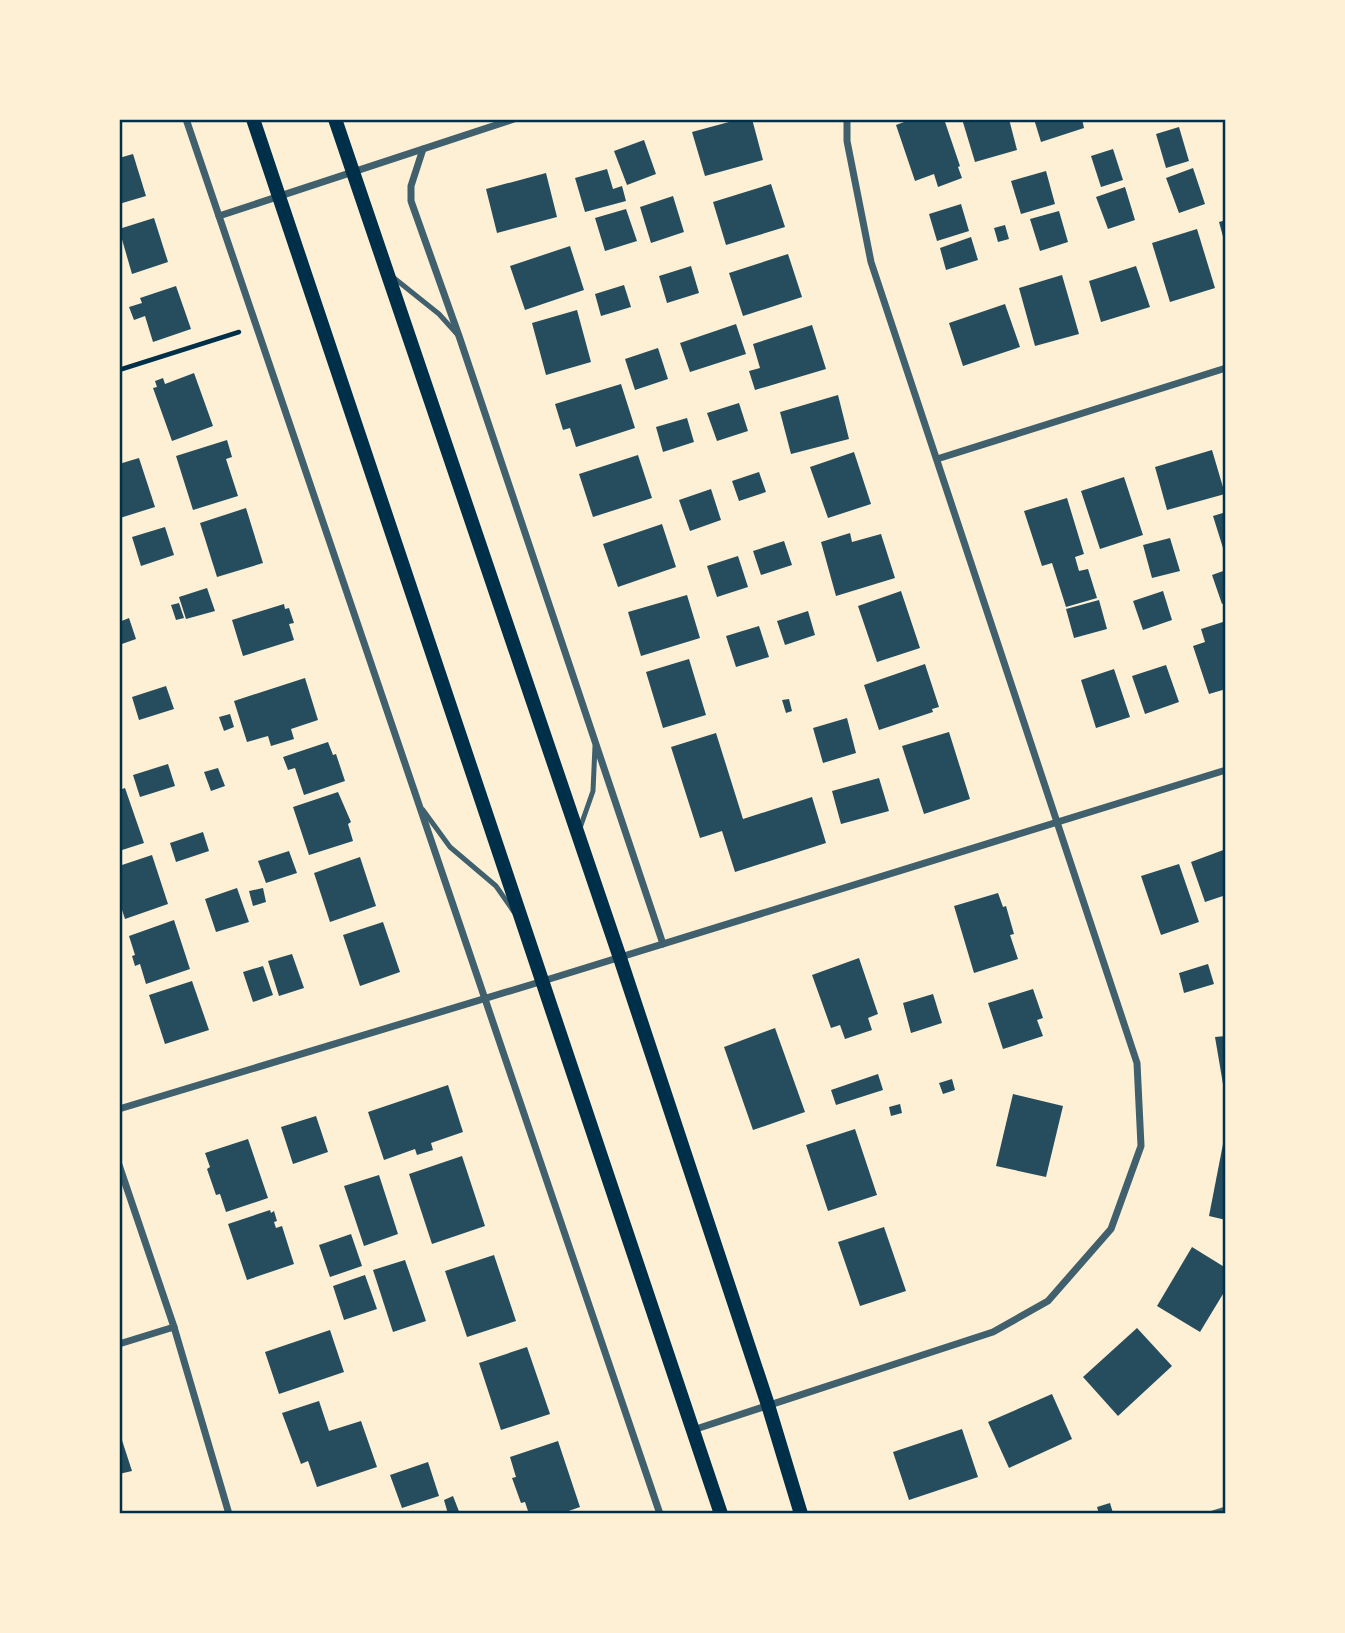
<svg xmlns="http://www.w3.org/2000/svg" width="1345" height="1633" font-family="'Fira Sans',sans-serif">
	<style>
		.building { fill: #264d5e }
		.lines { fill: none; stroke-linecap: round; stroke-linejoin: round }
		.path { stroke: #003049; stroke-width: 4.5 }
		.service { stroke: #3f606c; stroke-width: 5 }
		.minor { stroke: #3f606c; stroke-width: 7 }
		.secondary { stroke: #003049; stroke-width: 14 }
		.neatline { fill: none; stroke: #003049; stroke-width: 2.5 }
	</style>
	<rect width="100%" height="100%" fill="#fdf0d5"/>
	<g class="building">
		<path d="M740,119H752L763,160L705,176L692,132Z"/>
		<path d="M912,119H944L960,166L958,167L962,178L938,187L934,174L915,181L896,125Z"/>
		<path d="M962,119H1009L1017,150L975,162Z"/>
		<path d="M1034,119H1082L1084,128L1041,142Z"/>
		<path d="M1179,127L1189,161L1166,168L1156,134Z"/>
		<path d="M644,140L656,174L627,185L614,151Z"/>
		<path d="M1113,149L1123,180L1101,187L1091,156Z"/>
		<path d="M133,154L146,196L119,204V158Z"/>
		<path d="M1193,168L1205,204L1179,213L1166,178Z"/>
		<path d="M607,169L613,189L622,186L626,201L585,212L575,178Z"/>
		<path d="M1046,171L1055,204L1021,214L1011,181Z"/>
		<path d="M546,173L557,217L497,233L486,189Z"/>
		<path d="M771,184L785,227L726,245L713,202Z"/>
		<path d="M1125,187L1135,220L1108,229L1096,197Z"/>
		<path d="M673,196L684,232L651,243L640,207Z"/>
		<path d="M961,204L969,231L937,241L929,214Z"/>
		<path d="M626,209L637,241L605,251L595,218Z"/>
		<path d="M1059,211L1068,242L1040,251L1030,219Z"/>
		<path d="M154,218L168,262L132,274L119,229Z"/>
		<path d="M1226,220V243L1225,244L1219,222Z"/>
		<path d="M1005,225L1009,239L998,242L994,228Z"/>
		<path d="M1197,229L1215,288L1170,302L1152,243Z"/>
		<path d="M971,237L978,260L946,270L940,248Z"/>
		<path d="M570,246L584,290L525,310L510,266Z"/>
		<path d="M788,254L802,297L743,316L729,273Z"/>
		<path d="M691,266L699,293L667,303L659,276Z"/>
		<path d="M1136,266L1150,307L1101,322L1089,281Z"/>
		<path d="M1062,275L1079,334L1035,346L1019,288Z"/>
		<path d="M624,285L631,307L601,316L595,294Z"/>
		<path d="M176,286L191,329L153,342L145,316L134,320L129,307L142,303L140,298Z"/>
		<path d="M1005,304L1020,347L963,366L949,323Z"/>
		<path d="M577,310L591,362L546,375L532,323Z"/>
		<path d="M736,324L746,354L690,372L680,343Z"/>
		<path d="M812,325L826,369L755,390L749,371L760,368L753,344Z"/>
		<path d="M658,348L668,379L635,390L625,359Z"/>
		<path d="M194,373L213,426L172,441L153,388L157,387L155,381L163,378L165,384Z"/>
		<path d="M621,384L635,428L576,447L570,428L563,430L555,404Z"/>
		<path d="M838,395L849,439L791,454L780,412Z"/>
		<path d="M739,403L748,431L717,441L707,413Z"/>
		<path d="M687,418L694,442L663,452L656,427Z"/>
		<path d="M227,440L232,457L226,459L238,496L193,510L176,456Z"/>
		<path d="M1212,450L1225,494L1167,510L1155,467Z"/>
		<path d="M854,452L871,504L828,518L810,467Z"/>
		<path d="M638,455L652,498L593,517L579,474Z"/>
		<path d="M139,458L155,507L120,518L119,464Z"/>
		<path d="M759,472L766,492L739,501L732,481Z"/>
		<path d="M1124,477L1143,535L1100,549L1081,491Z"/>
		<path d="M711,489L721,520L690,531L679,500Z"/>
		<path d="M1067,498L1084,554L1075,557L1079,571L1088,569L1097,598L1066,607L1052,563L1042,566L1024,511Z"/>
		<path d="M246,508L263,563L217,577L200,523Z"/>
		<path d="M1226,512V547L1223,548L1213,516Z"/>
		<path d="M662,524L676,567L618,587L603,544Z"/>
		<path d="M165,527L174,555L141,566L132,537Z"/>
		<path d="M850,533L852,542L881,534L895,578L836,596L821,542Z"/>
		<path d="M1170,538L1180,571L1152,578L1143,545Z"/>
		<path d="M784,541L792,565L761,575L753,551Z"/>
		<path d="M738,556L748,587L717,597L707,566Z"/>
		<path d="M1226,570V602L1222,604L1212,575Z"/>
		<path d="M207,588L215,611L186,619L179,597Z"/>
		<path d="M901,591L920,648L877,662L858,606Z"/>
		<path d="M1163,591L1172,620L1143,630L1133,601Z"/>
		<path d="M687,595L700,638L641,656L628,612Z"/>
		<path d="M1099,600L1107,629L1074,638L1066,609Z"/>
		<path d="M179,603L184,618L176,620L171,605Z"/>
		<path d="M284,604L285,609L289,608L294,623L289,624L294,640L243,656L232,620Z"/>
		<path d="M808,611L815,635L785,645L777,621Z"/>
		<path d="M129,618L136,639L119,645V622Z"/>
		<path d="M1226,621V689L1209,694L1193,646L1205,642L1201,629Z"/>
		<path d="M759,626L769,657L736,667L726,636Z"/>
		<path d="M689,659L706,715L663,728L646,672Z"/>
		<path d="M925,664L939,707L932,709L933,712L879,730L864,685Z"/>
		<path d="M1166,665L1179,702L1145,714L1132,676Z"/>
		<path d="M1114,669L1130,717L1096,728L1081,680Z"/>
		<path d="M305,678L318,720L291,729L294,739L271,746L268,736L247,742L234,701Z"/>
		<path d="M166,686L174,709L139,720L132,697Z"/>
		<path d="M789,699L792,711L786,713L782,700Z"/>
		<path d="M230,714L234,727L224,731L219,717Z"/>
		<path d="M847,718L856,753L823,763L813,728Z"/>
		<path d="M949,732L970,799L924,814L902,746Z"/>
		<path d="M716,733L743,819L812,797L826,843L735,872L722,831L700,838L671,747Z"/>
		<path d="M328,742L333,755L336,754L345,781L304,795L295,768L288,770L283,757Z"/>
		<path d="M168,764L175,786L140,797L133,775Z"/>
		<path d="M218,768L225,786L211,791L204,772Z"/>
		<path d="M879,778L889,811L841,824L832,791Z"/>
		<path d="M125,788L144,843L119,851V790Z"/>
		<path d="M338,792L351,822L348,824L353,841L309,855L293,807Z"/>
		<path d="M203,832L209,851L176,862L170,843Z"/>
		<path d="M1226,849V895L1205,902L1191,862Z"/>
		<path d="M289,851L297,873L266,883L258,861Z"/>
		<path d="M152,855L168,904L125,919L119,901V866Z"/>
		<path d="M360,857L376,906L330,922L314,873Z"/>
		<path d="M1179,864L1199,922L1161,935L1141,876Z"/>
		<path d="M237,888L249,922L216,932L205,899Z"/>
		<path d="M263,888L266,902L253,906L249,891Z"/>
		<path d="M998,893L1003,907L1006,906L1014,934L1010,935L1018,959L974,973L954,906Z"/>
		<path d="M174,920L190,969L146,984L140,964L135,966L132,956L135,955L129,936Z"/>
		<path d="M383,922L400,972L360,986L343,935Z"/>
		<path d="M292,954L304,988L279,996L268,961Z"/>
		<path d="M859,958L878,1014L868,1018L872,1030L845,1039L840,1025L831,1028L812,975Z"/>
		<path d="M1208,964L1214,984L1184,993L1179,973Z"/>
		<path d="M263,966L273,995L253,1002L243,972Z"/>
		<path d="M192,981L209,1030L165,1044L149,995Z"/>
		<path d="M1033,989L1043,1018L1037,1020L1043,1036L1003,1049L988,1003Z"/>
		<path d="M933,994L942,1023L911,1033L903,1003Z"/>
		<path d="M775,1028L805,1112L753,1130L724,1047Z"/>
		<path d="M1226,1036V1096H1225L1215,1037Z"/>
		<path d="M878,1074L883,1090L836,1105L831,1090Z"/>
		<path d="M952,1079L955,1090L943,1094L939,1083Z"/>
		<path d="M448,1085L463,1132L431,1143L433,1150L417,1155L415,1149L384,1160L368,1112Z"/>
		<path d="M1013,1094L1063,1106L1046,1177L996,1166Z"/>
		<path d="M900,1104L902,1113L891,1116L889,1107Z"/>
		<path d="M316,1116L328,1152L293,1164L281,1127Z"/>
		<path d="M855,1129L877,1195L828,1211L806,1145Z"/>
		<path d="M248,1139L268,1198L226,1212L220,1194L216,1195L207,1169L210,1167L205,1153Z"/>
		<path d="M1223,1144L1226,1145V1220L1209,1216Z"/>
		<path d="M462,1156L485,1226L432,1244L409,1174Z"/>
		<path d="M379,1175L398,1234L364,1246L344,1186Z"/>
		<path d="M270,1210L271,1213L274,1211L277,1221L274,1222L276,1228L282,1226L294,1264L247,1280L228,1224Z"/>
		<path d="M884,1227L906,1291L860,1306L838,1242Z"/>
		<path d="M351,1234L362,1266L330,1277L319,1245Z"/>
		<path d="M1192,1247L1226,1268V1289L1200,1332L1157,1306Z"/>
		<path d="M494,1255L516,1321L467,1337L445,1271Z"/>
		<path d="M405,1260L426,1321L393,1332L373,1270Z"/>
		<path d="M365,1275L377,1309L344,1320L333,1286Z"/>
		<path d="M1137,1328L1172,1366L1118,1416L1083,1377Z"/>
		<path d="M330,1330L344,1372L279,1394L265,1352Z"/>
		<path d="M527,1347L550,1414L501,1430L479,1363Z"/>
		<path d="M1052,1394L1072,1439L1009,1468L988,1422Z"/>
		<path d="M319,1401L329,1431L361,1421L377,1467L317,1487L308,1461L301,1464L282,1413Z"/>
		<path d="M962,1429L978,1477L909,1500L893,1452Z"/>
		<path d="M119,1431L132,1471L119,1474Z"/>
		<path d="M558,1441L580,1507L560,1514H529L525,1502L521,1503L512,1478L516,1477L510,1457Z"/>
		<path d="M428,1462L439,1496L402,1508L390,1475Z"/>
		<path d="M453,1496L460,1514H448L444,1500Z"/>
		<path d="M1110,1503L1113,1513L1099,1514L1097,1507Z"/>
	</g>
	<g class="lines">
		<path class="path" d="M119,370L239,332"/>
		<g class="service">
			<path d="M394,278L439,314L457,334"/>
			<path d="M423,810L450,847L496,886L514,912"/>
			<path d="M580,828L593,791L595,746"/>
			<path d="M1210,1514L1226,1509"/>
		</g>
		<g class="minor">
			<path d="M186,119L660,1514"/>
			<path d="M423,149L411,186V201L459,336L663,944"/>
			<path d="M219,216L514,119"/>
			<path d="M937,459L1226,368"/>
			<path d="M119,1109L543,981L1226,770"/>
			<path d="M119,1165L174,1327L229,1514"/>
			<path d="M119,1344L174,1327"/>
			<path d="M693,1430L993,1332L1048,1301L1111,1229L1141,1146L1137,1063L871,262L847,141V119"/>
		</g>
		<g class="secondary">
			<path d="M253,119L721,1514"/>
			<path d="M335,119L620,958L768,1405L801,1514"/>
		</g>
	</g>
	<rect width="1345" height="1633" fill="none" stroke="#fdf0d5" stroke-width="242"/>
	<rect x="121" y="121" width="1103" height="1391" class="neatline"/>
</svg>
